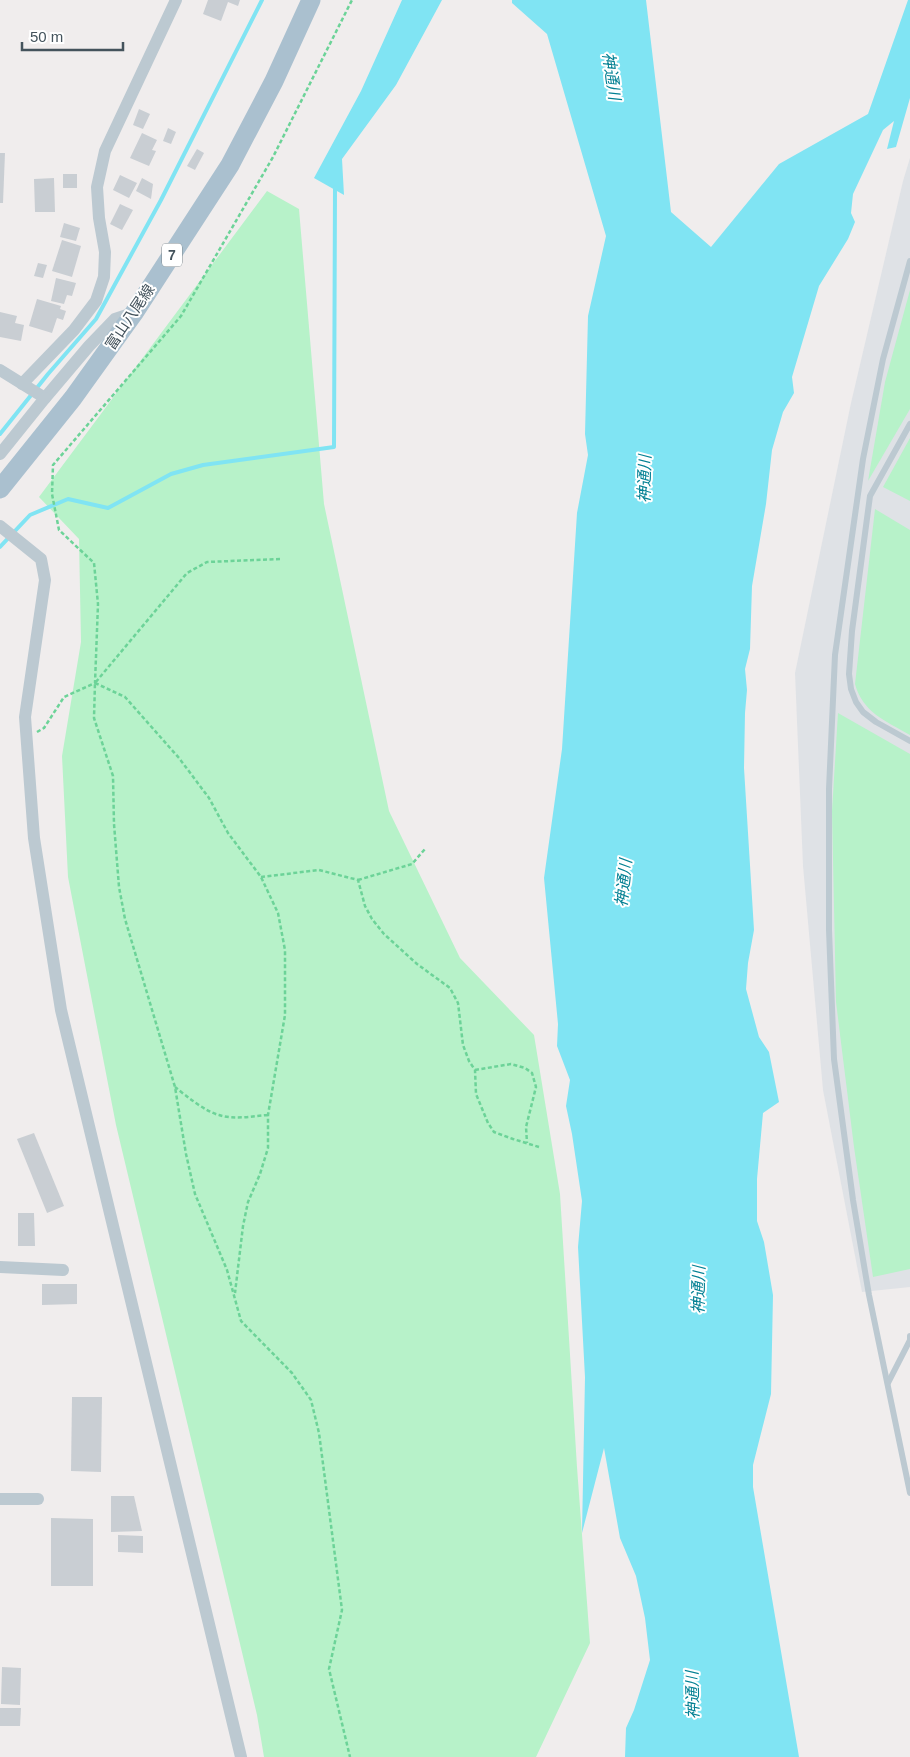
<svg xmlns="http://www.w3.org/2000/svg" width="910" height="1757" font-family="Helvetica,'Noto Sans JP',sans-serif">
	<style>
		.airport { fill: #dfe2e6 }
		.green { fill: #b7f2c9 }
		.water { fill: #80e4f3 }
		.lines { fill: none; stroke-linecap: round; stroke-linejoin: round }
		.stream { stroke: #80e4f3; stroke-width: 4 }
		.building { fill: #c9ced3 }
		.path { stroke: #6cd398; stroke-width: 2.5; stroke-dasharray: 4 2.5; stroke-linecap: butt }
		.service { stroke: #bcc9d1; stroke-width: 6 }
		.minor { stroke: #bcc9d1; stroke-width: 12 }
		.primary { stroke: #aac0cf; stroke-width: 19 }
		.labels { text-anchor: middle; stroke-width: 4; stroke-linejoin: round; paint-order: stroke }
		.shield { fill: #fff; stroke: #7c878d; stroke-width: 1 }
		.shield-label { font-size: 14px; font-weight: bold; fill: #44535c }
		.street-label { font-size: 15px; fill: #44535c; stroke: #fff }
		.water-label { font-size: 16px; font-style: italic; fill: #038093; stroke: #fff }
	</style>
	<rect width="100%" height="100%" fill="#f0eded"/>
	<path class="airport" d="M910,158V1287L862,1292L823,1090L803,866L795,673L851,403L903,181Z"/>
	<g class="green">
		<path d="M267,191L299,209L324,504L389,811L460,958L534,1035L560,1194L577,1467L590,1643L536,1757H264L257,1715L116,1125L68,877L62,756L81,642L79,539L39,497Z"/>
		<path d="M910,290V409L868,481L885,382Z"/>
		<path d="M910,438V501L883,487Z"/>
		<path d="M875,509L910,530V735C886,721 863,713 855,684Z"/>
		<path d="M838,713L910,754V1269L873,1277L854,1147L836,1002L832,811Z"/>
	</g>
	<g class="water">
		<path d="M402,0H442L396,85L342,159L344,195L314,178L361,91Z"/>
		<path d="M512,0H646L671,212L711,247L779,164L868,114L908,0H910V98L896,147L887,149L894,121L883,130L853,194L851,213L855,222L848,239L819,286L792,377L794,393L783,412L772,450L766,504L752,586L750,649L745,669L747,690L745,713L744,768L754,930L748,963L746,989L759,1037L769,1052L779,1102L763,1113L757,1179V1221L764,1242L773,1295L771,1394L753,1465V1487L799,1757H625L626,1728L634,1710L650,1660L645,1618L636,1576L620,1538L604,1448L582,1533L585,1377L578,1247L582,1201L572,1134L566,1106L570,1080L557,1046L558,1024L544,878L562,749L577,513L588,455L585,434L588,316L606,236L547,34L512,3Z"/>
	</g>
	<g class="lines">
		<g class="stream">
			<path d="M0,434L48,374L96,319L161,200L262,0"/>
			<path d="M0,547L30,515L68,499L108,508L171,474L203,465L334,447L335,187"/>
		</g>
	</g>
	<g class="building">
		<path d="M208,0H240L238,6L228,2L221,21L203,14Z"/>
		<path d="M139,109L150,114L143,129L133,125Z"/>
		<path d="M168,128L176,132L171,144L163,141Z"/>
		<path d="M142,133L157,140L152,150L156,151L149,166L130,158Z"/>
		<path d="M197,149L204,153L195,170L187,166Z"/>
		<path d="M0,153H5L3,203H0Z"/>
		<rect x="63" y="174" width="14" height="14"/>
		<path d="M120,175L137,183L129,198L113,190Z"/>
		<path d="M54,178L55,212H35L34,179Z"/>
		<path d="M142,178L153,184L151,199L136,191Z"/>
		<path d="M120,204L133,210L122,230L110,224Z"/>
		<path d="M64,223L80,228L76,241L60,237Z"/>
		<path d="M62,240L81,246L72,277L52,271Z"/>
		<path d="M38,263L47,265L43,278L34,276Z"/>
		<path d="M56,278L76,283L72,296L67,295L64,304L51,301Z"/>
		<path d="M37,299L61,306L60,309L66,311L63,320L57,318L52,333L29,326Z"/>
		<path d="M0,312L17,316L15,323L24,325L21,341L0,337Z"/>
		<path d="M34,1133L64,1206L47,1213L17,1139Z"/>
		<path d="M18,1213H34L35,1246H18Z"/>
		<path d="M42,1284H77V1304L42,1305Z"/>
		<path d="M72,1397H102L101,1472L71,1471Z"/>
		<path d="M111,1496H134L142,1531L111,1532Z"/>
		<path d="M51,1518L93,1519V1586H51Z"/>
		<path d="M118,1535L143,1536V1553L118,1552Z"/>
		<path d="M2,1667L21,1668L20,1705L1,1704Z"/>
		<path d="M0,1708H21L20,1726H0Z"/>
	</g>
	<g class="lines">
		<g class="path">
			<path d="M280,559L207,562L187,573L95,683L94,718L113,776L114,824L119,887L125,919L175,1087L186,1154L195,1194L227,1270L241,1321L292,1373L311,1400L319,1433L342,1610L329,1669L350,1757"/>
			<path d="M95,683L125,697L179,758L209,798L228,833L261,877L278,913L285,950V1015L268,1115V1148L260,1174L248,1202L243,1226L235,1293"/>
			<path d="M37,732L44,728L64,697L95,683L98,604L94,563L59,530L52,494L53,465L181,316L273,157L352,0"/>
			<path d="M261,877L319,870L358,880L365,906L372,919L384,934L417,964L450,988L458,1003L463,1045L469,1061L475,1070L476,1094L488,1123L494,1132L513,1139L539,1147"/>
			<path d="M358,880L412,864L425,849"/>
			<path d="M475,1070L511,1064L525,1068L532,1073L536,1087L526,1127L527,1143"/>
			<path d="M175,1087C186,1096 206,1112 219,1115C234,1120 253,1116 268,1115"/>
		</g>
		<g class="service">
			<path d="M910,261L883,359L863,459L835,655L829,789V930L834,1059L853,1200L869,1295L910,1493"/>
			<path d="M910,424L870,496L852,631L849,674L851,689L856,702L863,712L876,722L910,741"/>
			<path d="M888,1383L910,1340V1336"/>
		</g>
		<g class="minor">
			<path d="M0,370L45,398L89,346L115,319L133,313"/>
			<path d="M22,384L74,330L96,301L104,277L105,252L99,218L97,187L105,151L176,0"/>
			<path d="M0,454L45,398"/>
			<path d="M0,526L41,559L45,580L25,717L34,838L61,1010L241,1757"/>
			<path d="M0,1267L63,1270"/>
			<path d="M0,1499H38"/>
		</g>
		<path class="primary" d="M0,489L73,398L134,313L230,165L274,81L311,0"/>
	</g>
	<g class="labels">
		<rect class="shield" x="162" y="243.5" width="20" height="23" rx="4"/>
		<g class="shield-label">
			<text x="172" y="260">7</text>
		</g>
		<g class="street-label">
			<text transform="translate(130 317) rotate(-56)" y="5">富山八尾線</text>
		</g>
		<g class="water-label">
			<text transform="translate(612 76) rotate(82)" y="6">神通川</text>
			<text transform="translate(644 479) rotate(-89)" y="6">神通川</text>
			<text transform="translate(623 883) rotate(-84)" y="6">神通川</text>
			<text transform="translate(698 1290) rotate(-89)" y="6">神通川</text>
			<text transform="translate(692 1695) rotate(-91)" y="6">神通川</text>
		</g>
	</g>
	<path d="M22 42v8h101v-8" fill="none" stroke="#44535c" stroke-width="2.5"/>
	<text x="30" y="42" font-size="15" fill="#44535c" stroke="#ffffff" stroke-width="4" paint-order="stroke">50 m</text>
</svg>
